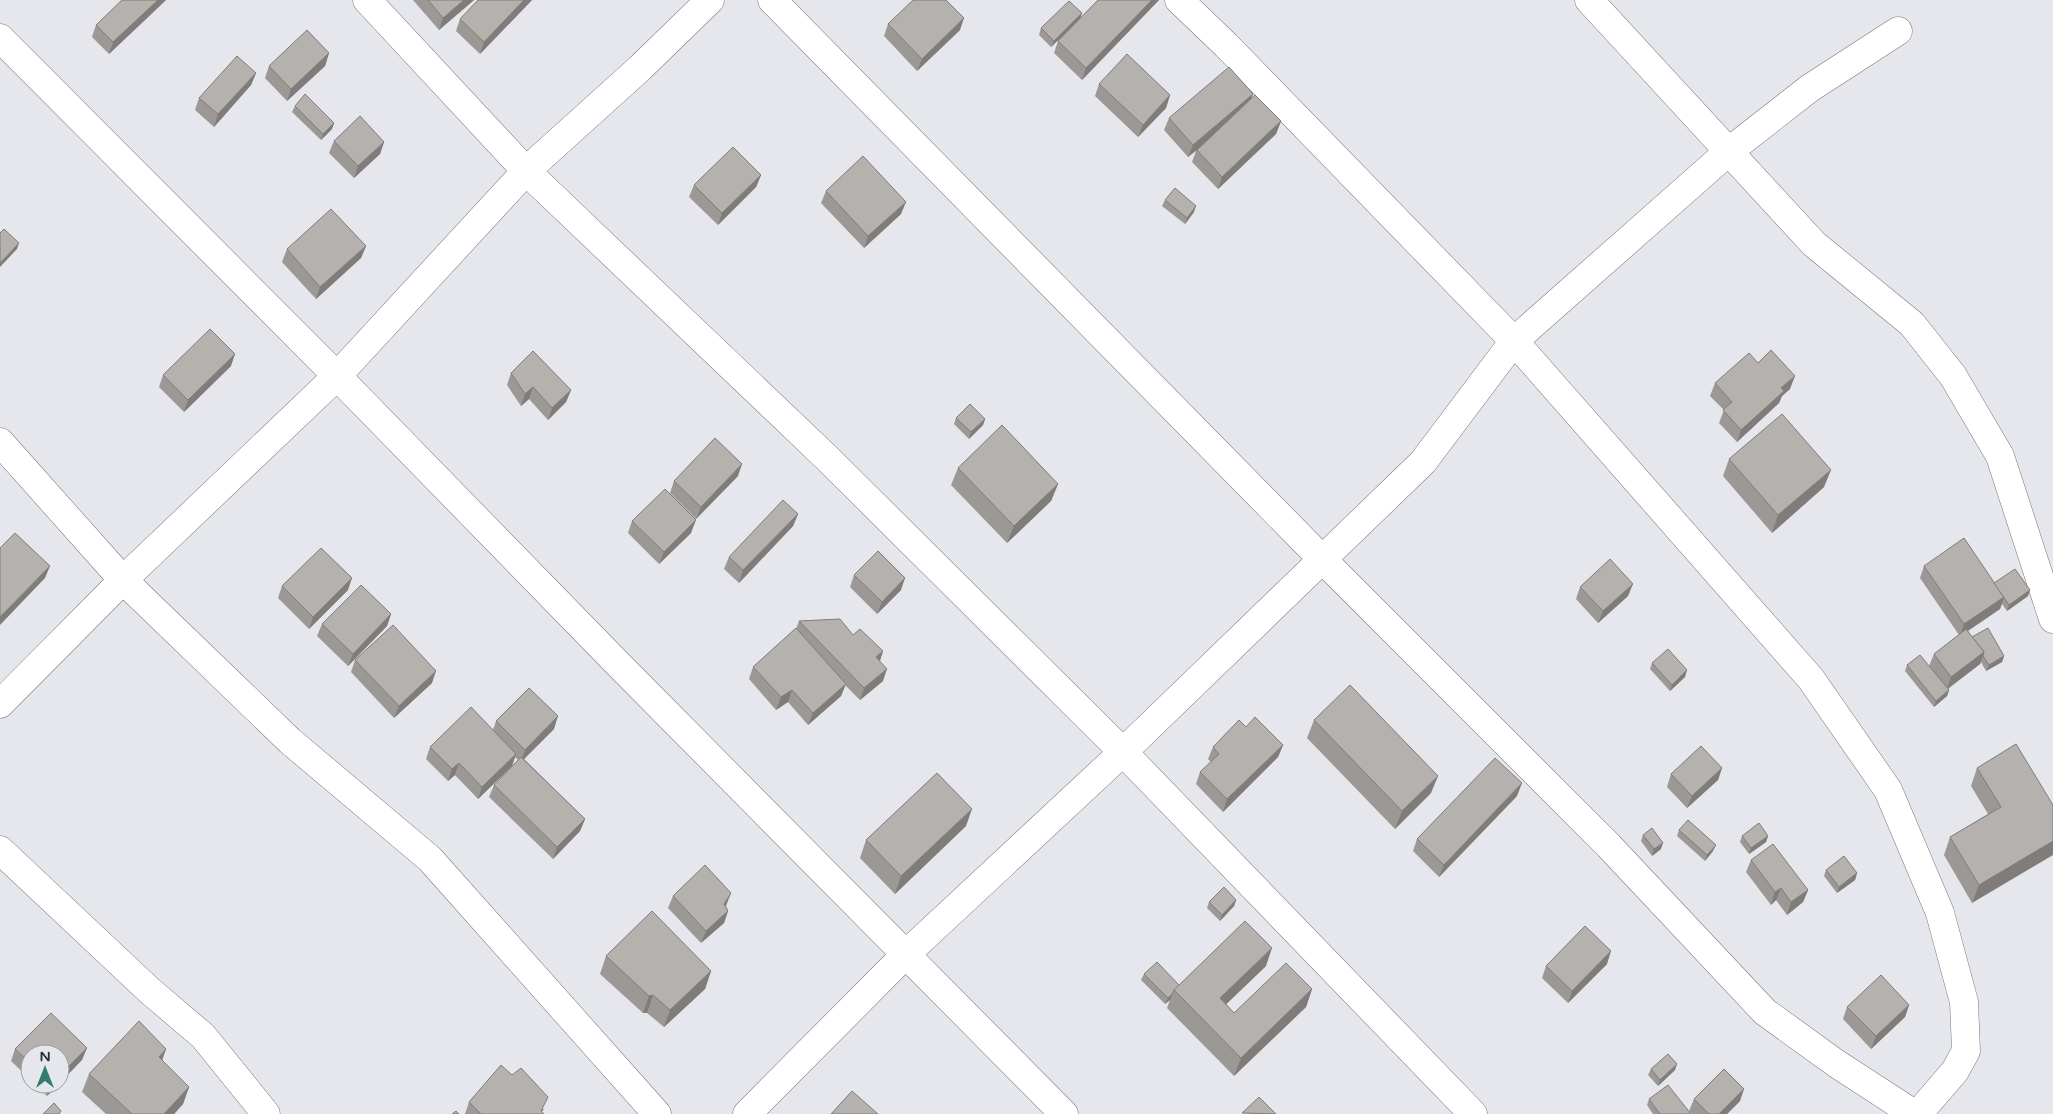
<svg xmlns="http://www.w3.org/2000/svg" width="2053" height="1114" font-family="'Varela Round',sans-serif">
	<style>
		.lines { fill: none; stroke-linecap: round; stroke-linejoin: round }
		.minor-casing { stroke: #77797d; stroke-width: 29 }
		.minor { stroke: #fff; stroke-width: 28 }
		.wall { fill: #9c9896 }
		.shaded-wall { fill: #7f7c7a }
		.building { fill: #b5b1ae; stroke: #7f7c7a }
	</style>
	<rect width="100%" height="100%" fill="#e5e7ec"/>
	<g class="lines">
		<g class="minor-casing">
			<g id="minor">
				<path d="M367,0L526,171L827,458L1123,752L1473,1114"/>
				<path d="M772,0L1322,559L1609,846L1765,1012L1837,1064L1914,1114"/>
				<path d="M1179,0L1226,45L1514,341L1811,679L1888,790L1940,913L1964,1002L1966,1051L1955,1071L1918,1114"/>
				<path d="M1589,0L1814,244L1912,324L1953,376L2000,456L2053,619"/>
				<path d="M0,38L337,376L620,666L1064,1114"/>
				<path d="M0,442L123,580L290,741L430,859L657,1114"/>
				<path d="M0,704L123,580L337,376L526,171L640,68L710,0"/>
				<path d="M0,850L150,991L203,1036L266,1114"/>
				<path d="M747,1114L905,955L1123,752L1423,462L1514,341L1728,152L1810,88L1898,31"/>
			</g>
		</g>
		<use href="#minor" class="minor"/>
	</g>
	<g class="wall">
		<path d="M166,0L109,54L92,37L96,25Z"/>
		<path d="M413,0H474L439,30Z"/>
		<path d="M532,0L480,54L456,31L460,19Z"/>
		<path d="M1159,0L1082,80L1054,53L1058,41Z"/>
		<path d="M1082,13L1080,19L1051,47L1039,35L1041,28Z"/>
		<path d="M888,24L960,30L917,71L884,36Z"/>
		<path d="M329,53L325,66L287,101L265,78L269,66Z"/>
		<path d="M256,73L251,85L214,127L195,110L199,98Z"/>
		<path d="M1099,84L1170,95L1166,108L1138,137L1095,96Z"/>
		<path d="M1253,94L1251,99L1281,121L1276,134L1218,189L1192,162L1196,151L1188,157L1164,130L1169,118Z"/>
		<path d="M295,106L334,123L332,129L321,140L292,112Z"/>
		<path d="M334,141L384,142L380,154L354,178L329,153Z"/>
		<path d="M761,175L756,187L718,225L689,197L694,185Z"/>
		<path d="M826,191L901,214L864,248L821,203Z"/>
		<path d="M1165,200L1194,212L1185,224L1162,206Z"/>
		<path d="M366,246L361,258L316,299L282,262L287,249Z"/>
		<path d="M1758,363L1790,389L1782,396L1779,403L1737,442L1719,423L1724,410L1710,396L1715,383Z"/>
		<path d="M231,366L184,412L159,387L163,375Z"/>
		<path d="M511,373L571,390L566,402L548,420L529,399L521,406L507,385Z"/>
		<path d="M956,418L985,419L983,425L969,439L954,424Z"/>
		<path d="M1729,459L1824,487L1772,533L1723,476Z"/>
		<path d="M958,468L1058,484L1051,501L1007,543L951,485Z"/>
		<path d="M738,476L696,519L670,493L674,481Z"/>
		<path d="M798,514L793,526L739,583L724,569L729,557Z"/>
		<path d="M632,521L691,533L659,564L628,533Z"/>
		<path d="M1924,566L1994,583L2030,590L2028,596L2007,611L2002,604L2000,609L1968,631L1972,637L2004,656L2002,662L1986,671L1981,662L1980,664L1948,689L1949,690L1947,696L1934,707L1905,671L1907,665L1929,666L1934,654L1959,635L1920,578Z"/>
		<path d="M854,575L901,590L877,614L850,587Z"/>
		<path d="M282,586L348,590L309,629L278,598Z"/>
		<path d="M1580,587L1628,596L1598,623L1576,599Z"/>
		<path d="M391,614L387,626L348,666L317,636L322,624Z"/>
		<path d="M799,621L853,635L883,651L880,661L883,681L860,700L845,685L841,696L808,725L788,702L776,710L749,679L753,667L796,629Z"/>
		<path d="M355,660L432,683L394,718L351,672Z"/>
		<path d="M1652,663L1685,677L1670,691L1650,669Z"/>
		<path d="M1314,720L1431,793L1395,829L1307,738Z"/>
		<path d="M496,721L554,729L524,759L585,819L580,831L553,859L489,797L494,785L518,760L515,757L512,766L478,799L455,775L448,781L426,759L430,747L493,730Z"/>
		<path d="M1246,727L1283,745L1278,757L1223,812L1196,784L1200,772L1211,762L1208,759L1213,747Z"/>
		<path d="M1722,768L1718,780L1687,808L1667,787L1671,774Z"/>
		<path d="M1977,768L2053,805L1972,903L1944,855L1950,837L1988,814L1971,786Z"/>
		<path d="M1517,796L1439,877L1413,851L1417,839Z"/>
		<path d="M966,826L895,894L860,858L866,840Z"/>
		<path d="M1679,830L1713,851L1705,861L1677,836Z"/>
		<path d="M1643,835L1661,849L1652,856L1641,841Z"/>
		<path d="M1742,836H1768L1766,842L1749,854L1740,842Z"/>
		<path d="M1751,860L1808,890L1803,902L1787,915L1776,900L1771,905L1746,872Z"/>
		<path d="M1826,870L1857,873L1855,880L1837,893L1824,876Z"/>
		<path d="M673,896L726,906L728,911L724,923L701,943L668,908Z"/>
		<path d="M1236,900L1234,906L1220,921L1207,908L1209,902Z"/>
		<path d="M606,956L711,971L705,989L664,1027L647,1013H643L600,974Z"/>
		<path d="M1607,964L1568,1003L1542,978L1546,966Z"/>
		<path d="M1266,966L1226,1004L1234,1013L1312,989L1306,1007L1234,1076L1167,1008L1170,1000L1165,1004L1141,980L1144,974L1179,985Z"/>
		<path d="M1909,1005L1905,1017L1871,1049L1843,1019L1847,1007Z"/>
		<path d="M15,1049L82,1060L30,1054V1079L11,1061Z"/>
		<path d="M162,1060L189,1087L183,1104L174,1114H106L82,1092L89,1074Z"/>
		<path d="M1651,1069L1675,1070L1658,1086L1648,1075Z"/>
		<path d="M35,1084H59L47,1096Z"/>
		<path d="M1649,1099L1691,1114H1653L1647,1105Z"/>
		<path d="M1694,1099L1740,1101L1727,1114H1692L1689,1111Z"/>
		<path d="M469,1102L544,1109L542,1112L544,1114H465Z"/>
	</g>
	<g class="shaded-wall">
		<path d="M158,0H166L109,54L113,42Z"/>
		<path d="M464,0H474L439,30L443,18Z"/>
		<path d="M524,0H532L480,54L484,42Z"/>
		<path d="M1152,0H1159L1082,80L1086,68Z"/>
		<path d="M1082,13L1080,19L1051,47L1054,41Z"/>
		<path d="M964,18L960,30L917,71L922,59Z"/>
		<path d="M329,53L325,66L287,101L291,89Z"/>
		<path d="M256,73L251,85L214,127L218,114Z"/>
		<path d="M1253,94L1248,106L1188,157L1193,145Z"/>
		<path d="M1170,95L1166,108L1138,137L1143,125Z"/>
		<path d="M1281,121L1276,134L1218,189L1222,177Z"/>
		<path d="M334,123L332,129L321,140L323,134Z"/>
		<path d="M384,142L380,154L354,178L358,166Z"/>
		<path d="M761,175L756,187L718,225L722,213Z"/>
		<path d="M906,202L901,214L864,248L868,236Z"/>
		<path d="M1196,206L1194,212L1185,224L1187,218Z"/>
		<path d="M19,243L17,249L0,267V263Z"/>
		<path d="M366,246L361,258L316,299L320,287Z"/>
		<path d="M235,354L231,366L184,412L188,400Z"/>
		<path d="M1795,376L1790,389L1782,396L1779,403L1737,442L1741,430L1781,388Z"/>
		<path d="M533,387L529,399L521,406L525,394Z"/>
		<path d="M571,390L566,402L548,420L552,408Z"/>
		<path d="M985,419L983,425L969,439L971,432Z"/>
		<path d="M742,464L738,476L696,519L701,507Z"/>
		<path d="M1831,470L1824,487L1772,533L1778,515Z"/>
		<path d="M1058,484L1051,501L1007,543L1014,526Z"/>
		<path d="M798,514L793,526L739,583L743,570Z"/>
		<path d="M696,520L691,533L659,564L664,552Z"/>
		<path d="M50,566L45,578L0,625V617Z"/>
		<path d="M352,578L348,590L309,629L313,617Z"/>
		<path d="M905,578L901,590L877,614L882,602Z"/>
		<path d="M1633,584L1628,596L1598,623L1603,611Z"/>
		<path d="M2030,590L2028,596L2007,611L2009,605Z"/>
		<path d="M2004,597L2000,609L1960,636L1964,624Z"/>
		<path d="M391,614L387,626L348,666L353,654Z"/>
		<path d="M883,651L879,663L876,657Z"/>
		<path d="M1984,652L1980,664L1947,689L1951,677Z"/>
		<path d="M2004,656L2002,662L1986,671L1989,665Z"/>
		<path d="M887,669L883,681L860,700L864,688Z"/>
		<path d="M1687,670L1685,677L1670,691L1672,685Z"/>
		<path d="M436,671L432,683L394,718L399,706Z"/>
		<path d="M846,684L841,696L808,725L813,713Z"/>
		<path d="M792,690L788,702L776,710L781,697Z"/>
		<path d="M1949,690L1947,696L1934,707L1936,701Z"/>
		<path d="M558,716L554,729L521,762L525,750Z"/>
		<path d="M1283,745L1278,757L1223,812L1227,799Z"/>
		<path d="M516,754L512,766L478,799L482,787Z"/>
		<path d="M459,763L455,775L448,781L452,769Z"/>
		<path d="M1722,768L1718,780L1687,808L1692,796Z"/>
		<path d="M1438,776L1431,793L1395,829L1402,811Z"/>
		<path d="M1522,783L1517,796L1439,877L1444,865Z"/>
		<path d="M972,809L966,826L895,894L901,876Z"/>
		<path d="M585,819L580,831L553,859L557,847Z"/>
		<path d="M1768,836L1766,842L1749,854L1751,848Z"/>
		<path d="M2053,841V855L1972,903L1979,885Z"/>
		<path d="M1663,843L1661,849L1652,856L1654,849Z"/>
		<path d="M1716,845L1713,851L1705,861L1707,855Z"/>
		<path d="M1857,873L1855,880L1837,893L1839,887Z"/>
		<path d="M1781,888L1776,900L1771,905L1775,892Z"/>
		<path d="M1808,890L1803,902L1787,915L1791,902Z"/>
		<path d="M731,893L726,906L720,916L724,904Z"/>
		<path d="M1236,900L1234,906L1220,921L1222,915Z"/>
		<path d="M728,911L724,923L701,943L706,931Z"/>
		<path d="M1272,948L1266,966L1214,1016L1220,998Z"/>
		<path d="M1611,951L1607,964L1568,1003L1572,991Z"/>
		<path d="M711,971L705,989L664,1027L670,1010Z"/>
		<path d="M1312,989L1306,1007L1234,1076L1241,1058Z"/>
		<path d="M1172,994L1170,1000L1165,1004L1168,998Z"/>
		<path d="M653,995L647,1013H643L649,996Z"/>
		<path d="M1909,1005L1905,1017L1871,1049L1876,1036Z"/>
		<path d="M87,1048L82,1060L60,1083V1075Z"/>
		<path d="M166,1049L160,1067L159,1057Z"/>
		<path d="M1677,1064L1675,1070L1658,1086L1660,1080Z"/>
		<path d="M52,1084H59L47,1096Z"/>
		<path d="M189,1087L183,1104L174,1114H164Z"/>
		<path d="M1744,1089L1740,1101L1727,1114H1719Z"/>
	</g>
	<g class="building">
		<path d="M122,0H158L113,42L96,25Z"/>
		<path d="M428,0H464L443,18Z"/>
		<path d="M478,0H524L484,42L460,19Z"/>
		<path d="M913,0H946L964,18L922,59L888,24Z"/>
		<path d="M1098,0H1152L1086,68L1058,41Z"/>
		<path d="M1069,1L1082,13L1054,41L1041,28Z"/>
		<path d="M307,30L329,53L291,89L269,66Z"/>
		<path d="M1127,54L1170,95L1143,125L1099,84Z"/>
		<path d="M237,56L256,73L218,114L199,98Z"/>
		<path d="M1229,67L1253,94L1193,145L1169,118Z"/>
		<path d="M305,94L334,123L323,134L295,106Z"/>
		<path d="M1255,95L1281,121L1222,177L1197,150Z"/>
		<path d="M360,116L384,142L358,166L334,141Z"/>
		<path d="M733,147L761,175L722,213L694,185Z"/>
		<path d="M863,156L906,202L868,236L826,191Z"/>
		<path d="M1175,188L1196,206L1187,218L1165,200Z"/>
		<path d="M331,209L366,246L320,287L287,249Z"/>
		<path d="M4,229L19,243L0,263V233Z"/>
		<path d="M210,329L235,354L188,400L163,375Z"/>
		<path d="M1771,350L1795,376L1781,388L1784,391L1741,430L1723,410L1732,402L1715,383L1749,353L1758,363Z"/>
		<path d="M533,351L571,390L552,408L533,387L525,394L511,373Z"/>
		<path d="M970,404L985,419L971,432L956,418Z"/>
		<path d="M1782,414L1831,470L1778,515L1729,459Z"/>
		<path d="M1002,425L1058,484L1014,526L958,468Z"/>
		<path d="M715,438L742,464L701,507L674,481Z"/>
		<path d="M665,489L696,520L664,552L632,521Z"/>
		<path d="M783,500L798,514L743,570L729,557Z"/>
		<path d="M15,533L50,566L0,617V548Z"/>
		<path d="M1964,538L2004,597L1964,624L1924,566Z"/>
		<path d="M321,548L352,578L313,617L282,586Z"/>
		<path d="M878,551L905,578L882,602L854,575Z"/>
		<path d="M1610,559L1633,584L1603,611L1580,587Z"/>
		<path d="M2015,569L2030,590L2009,605L1994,583Z"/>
		<path d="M361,585L391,614L353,654L322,624Z"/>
		<path d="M840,619L853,635L860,629L883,651L876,657L887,669L864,688L799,621Z"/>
		<path d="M393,625L436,671L399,706L355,660Z"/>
		<path d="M796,628L846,684L813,713L792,690L781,697L753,667Z"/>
		<path d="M1988,628L2004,656L1989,665L1983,656L1984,652L1972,637Z"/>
		<path d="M1966,629L1984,652L1951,677L1934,654Z"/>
		<path d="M1668,649L1687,670L1672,685L1652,663Z"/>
		<path d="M1920,655L1949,690L1936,701L1907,665Z"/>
		<path d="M1350,685L1438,776L1402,811L1314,720Z"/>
		<path d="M529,688L558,716L525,750L496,721Z"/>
		<path d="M471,707L516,754L482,787L459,763L452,769L430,747Z"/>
		<path d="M1255,717L1283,745L1227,799L1200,772L1219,754L1213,747L1239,720L1246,727Z"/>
		<path d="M2016,744L2053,805V841L1979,885L1950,837L2001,807L1977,768Z"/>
		<path d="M1701,746L1722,768L1692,796L1671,774Z"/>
		<path d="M521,757L585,819L557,847L494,785Z"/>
		<path d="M1495,758L1522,783L1444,865L1417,839Z"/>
		<path d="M937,773L972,809L901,876L866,840Z"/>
		<path d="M1688,820L1716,845L1707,855L1679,830Z"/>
		<path d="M1759,823L1768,836L1751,848L1742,836Z"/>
		<path d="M1652,828L1663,843L1654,849L1643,835Z"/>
		<path d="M1773,844L1808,890L1791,902L1781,888L1775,892L1751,860Z"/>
		<path d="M1844,856L1857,873L1839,887L1826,870Z"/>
		<path d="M705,865L731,893L724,904L728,911L706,931L673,896Z"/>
		<path d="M1224,887L1236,900L1222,915L1209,902Z"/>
		<path d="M652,911L711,971L670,1010L653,995L649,996L606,956Z"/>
		<path d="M1245,921L1272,948L1220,998L1234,1013L1286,963L1312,989L1241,1058L1174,990Z"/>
		<path d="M1585,926L1611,951L1572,991L1546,966Z"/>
		<path d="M1157,962L1179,985L1174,990L1172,994L1168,998L1144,974Z"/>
		<path d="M1881,975L1909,1005L1876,1036L1847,1007Z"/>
		<path d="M51,1013L87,1048L60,1075V1054H30V1063L15,1049Z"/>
		<path d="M139,1021L166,1049L159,1057L189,1087L164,1114H132L89,1074Z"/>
		<path d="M1668,1054L1677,1064L1660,1080L1651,1069Z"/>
		<path d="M501,1065L512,1075L521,1068L548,1097L541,1111L544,1114H481L469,1102Z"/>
		<path d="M1724,1069L1744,1089L1719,1114H1709L1694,1099Z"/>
		<path d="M1668,1085L1691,1114H1660L1649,1099Z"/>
		<path d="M852,1091L878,1114H831Z"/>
		<path d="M1259,1097L1276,1114L1242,1113Z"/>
		<path d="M54,1103L61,1111L59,1114H43Z"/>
		<path d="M456,1111L459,1114H452Z"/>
	</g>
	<g transform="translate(45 1069)"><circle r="24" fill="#e5e7ec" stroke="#9b9da0"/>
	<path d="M0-4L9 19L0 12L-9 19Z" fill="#357b71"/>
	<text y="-8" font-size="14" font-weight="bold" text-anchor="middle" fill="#2c2d2f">N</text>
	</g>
</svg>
